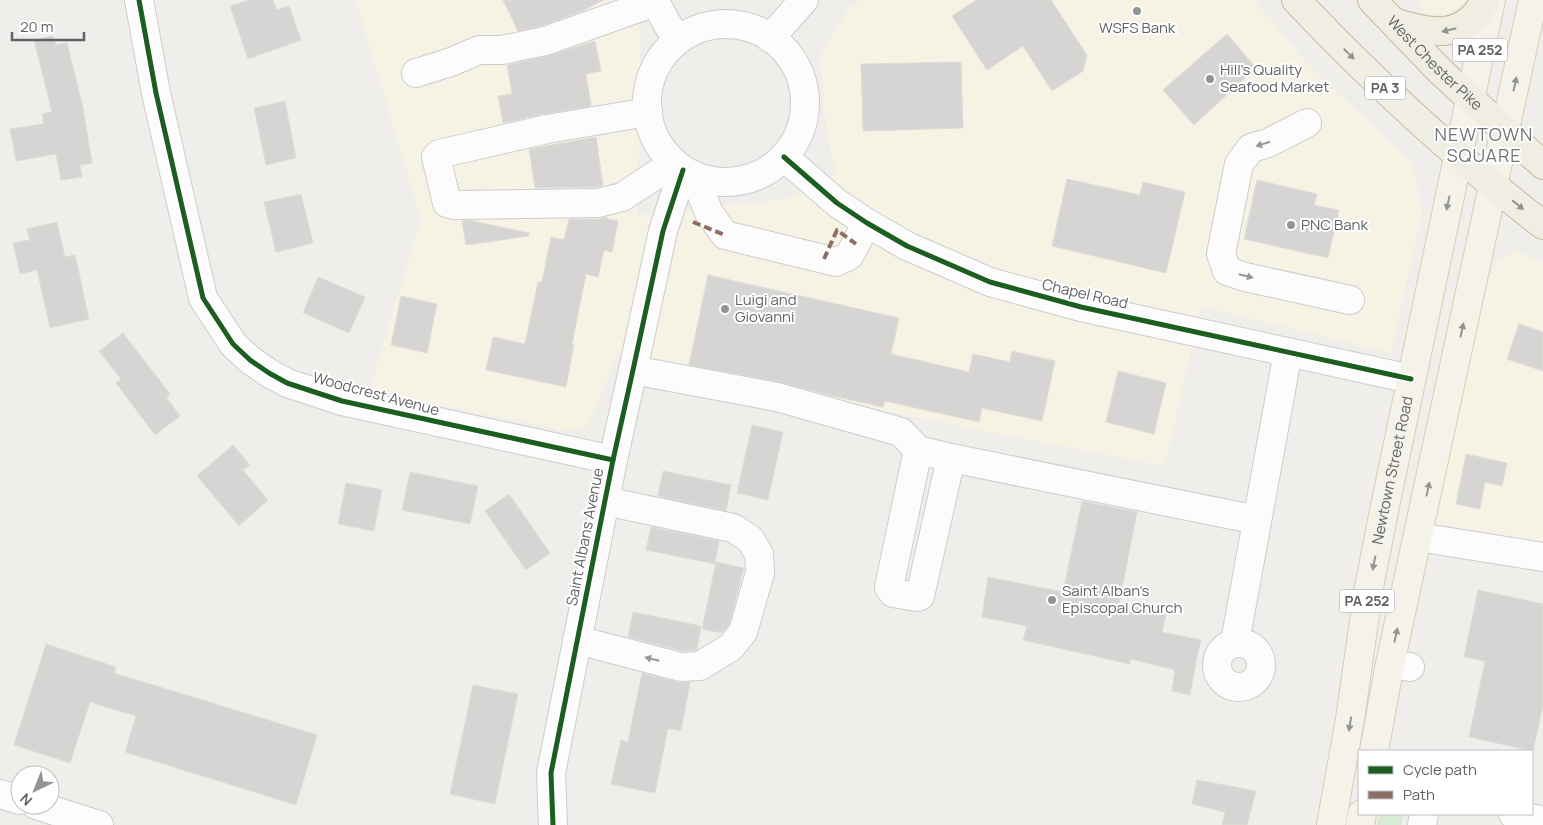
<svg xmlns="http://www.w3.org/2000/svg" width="1543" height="825" font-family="Manrope,sans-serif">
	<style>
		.commercial { fill: #f7f3e4 }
		.green { fill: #d8ebd6 }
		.building { fill: #d6d5d3; stroke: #deddd9 }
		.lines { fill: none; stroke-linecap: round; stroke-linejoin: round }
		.minor-casing { stroke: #cbcccc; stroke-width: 30 }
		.major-casing { stroke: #d7ceb8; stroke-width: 30 }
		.highway-casing { stroke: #c8b996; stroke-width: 30 }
		.minor { stroke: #fdfcfc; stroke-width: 28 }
		.major { stroke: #f4f2e9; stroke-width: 28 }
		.highway { stroke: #f0ede3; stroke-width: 28 }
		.quiet { stroke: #8d6e63; stroke-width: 4; stroke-dasharray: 8 4; stroke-linecap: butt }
		.cycleway-casing { stroke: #fff; stroke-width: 8 }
		.cycleway { stroke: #1b5e20; stroke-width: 5 }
		.oneway { fill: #929393 }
		.oneway2 { fill: #939595 }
		.oneway3 { fill: #96999c }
		.poi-dot { fill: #919496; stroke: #fff; stroke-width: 2 }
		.labels { text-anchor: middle; stroke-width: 4; stroke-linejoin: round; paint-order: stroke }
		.shield { fill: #fff; stroke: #8f9295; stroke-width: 1 }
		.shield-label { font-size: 14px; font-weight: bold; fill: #5f6368 }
		.poi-label { font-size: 15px; fill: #5f6368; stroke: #fff; text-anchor: start }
		.street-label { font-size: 15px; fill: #5f6368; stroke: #fff }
		.quarter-label { font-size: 18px; letter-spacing: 1px; fill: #70757a; stroke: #fff }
	</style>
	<rect width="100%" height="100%" fill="#efeeea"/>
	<g class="commercial">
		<path d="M356,0H625L640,28L638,215L787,199L836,174L827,135L820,55L849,8L861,0H1254L1306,62L1413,165L1422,212L1391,353L1201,306L1165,466L990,432L617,355L588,426L567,431L369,391L421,220Z"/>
		<path d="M1416,0H1467L1448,14H1427Z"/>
		<path d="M1515,250L1543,263V548L1521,541L1435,523L1486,282L1497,264Z"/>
	</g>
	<path class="green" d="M1403,814L1401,825H1377L1379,815Z"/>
	<g class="building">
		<path d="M248,0H273L277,10L289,6L301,40L248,59L230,6Z"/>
		<path d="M503,0H604L582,11L541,26L518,31Z"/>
		<path d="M976,0H1051L1087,55L1083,71L1052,91L1023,46L987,70L952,16Z"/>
		<path d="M1227,34L1256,68L1194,125L1163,90Z"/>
		<path d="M53,36L56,45L67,43L83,108L92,163L80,165L82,177L61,180L56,154L16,161L10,129L44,124L42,114L52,112L34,40Z"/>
		<path d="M595,41L601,71L586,74L591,106L544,114L503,123L498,96L512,94L507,65L548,56Z"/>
		<path d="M961,62L963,128L863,131L861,64Z"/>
		<path d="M285,101L296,158L266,165L254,108Z"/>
		<path d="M596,137L603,186L596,187L535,188L529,149Z"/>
		<path d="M1067,179L1140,195L1143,182L1185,192L1166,273L1052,246Z"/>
		<path d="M1257,180L1317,194L1314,205L1339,210L1328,258L1244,239Z"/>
		<path d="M301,194L313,243L276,252L264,202Z"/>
		<path d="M607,217V219L618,221L612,252L604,250L598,277L586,274L572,344L574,345L566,387L486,370L493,337L525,344L538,282H542L551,237L564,240L569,219H598Z"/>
		<path d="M468,220L529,233V236L466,245L462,221Z"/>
		<path d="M57,222L65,257L75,255L89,319L50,328L37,270L20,274L13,243L30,240L27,229Z"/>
		<path d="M708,275L899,318L891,354L969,372L973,354L1010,362L1012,351L1055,361L1042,421L982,408L979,422L885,401L883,407L828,395L780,382L689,365Z"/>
		<path d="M318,277L365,297L349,333L303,313Z"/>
		<path d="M401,296L437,304L427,353L391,345Z"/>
		<path d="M1519,324L1543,332V371L1507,359Z"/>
		<path d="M123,333L170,394L166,397L180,416L155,435L116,383L121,379L99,351Z"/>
		<path d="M1118,371L1166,383L1154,434L1106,422Z"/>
		<path d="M752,425L783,432L768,500L737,493Z"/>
		<path d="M233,445L250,465L243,470L268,500L239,526L197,476Z"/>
		<path d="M1466,454L1507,463L1502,486L1485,482L1480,509L1456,504Z"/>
		<path d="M663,471L731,485L726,511L658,496Z"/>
		<path d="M410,472L478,486L470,524L402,510Z"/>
		<path d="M346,483L382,490L374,531L338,524Z"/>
		<path d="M509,494L550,553L526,570L485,511Z"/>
		<path d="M1082,501L1137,512L1119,603L1166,615L1162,632L1201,640L1197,657L1190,695L1172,691L1175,670L1130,659V664L1023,640L1027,626L982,617L988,577L1063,592Z"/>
		<path d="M651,527L719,541L715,564L646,550Z"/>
		<path d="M716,562L744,568L729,625L722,633L702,629Z"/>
		<path d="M1478,590L1543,604V705L1533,751L1469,737L1485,661L1464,657Z"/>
		<path d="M633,612L701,626L697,650L683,651L628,637Z"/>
		<path d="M46,644L116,667L114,673L317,735L296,805L125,752L136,716L90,702L70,763L14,745Z"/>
		<path d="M642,673L677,682H690L681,731L668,728L655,793L611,784L621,740L628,742Z"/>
		<path d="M473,685L518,694L495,804L450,794Z"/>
		<path d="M1197,780L1256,791L1247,825H1222L1225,812L1192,804Z"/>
	</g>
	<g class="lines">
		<g class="minor-casing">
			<g id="minor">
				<path d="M139,0L156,93L203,298L233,344L250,360L269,373L287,383L342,401L613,460"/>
				<path d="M654,0L677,41"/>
				<circle cx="726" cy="103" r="79"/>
				<path d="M770,38L804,0"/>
				<path d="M416,73L451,62L479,50H502L545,41L655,2"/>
				<path d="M648,112L547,129L439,154L436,157L447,203L454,205L598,203L622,197L674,163"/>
				<path d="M1307,123L1268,143L1251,148L1239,164L1221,254L1227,271L1245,277L1350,300"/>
				<path d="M784,157L837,203L867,223L907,246L990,282L1081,307L1411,379"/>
				<path d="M694,175L709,213L725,235L836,262L849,256L867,223"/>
				<path d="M633,370L777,397L901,432L918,450"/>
				<path d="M951,458L920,596L917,597L893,593L889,587L918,450L951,458L1257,520"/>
				<path d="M1418,537L1543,557"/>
				<path d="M577,640L681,667L700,666L731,647L743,632L760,573L759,554L750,539L733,528L605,501"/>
				<path d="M1235,642L1288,352"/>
				<circle cx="1239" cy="665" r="22"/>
				<path d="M1390,664L1410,667"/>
				<path d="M0,794L20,800"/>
				<path d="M36,805L99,825"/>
				<path d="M1513,814L1543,821"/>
				<path d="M553,825L551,773L613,460L633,370L663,231L683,170"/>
				<path d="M1422,825L1424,814"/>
			</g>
		</g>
		<g class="major-casing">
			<g id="major">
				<path d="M1374,751L1390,664L1533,0"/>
				<path id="s1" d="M1331,825L1350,719L1369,587L1386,501L1491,0"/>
				<path d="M1360,825L1362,814"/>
			</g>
		</g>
		<g class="highway-casing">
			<g id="highway">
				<path d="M1296,0C1373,81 1455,157 1543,225"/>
				<path id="s2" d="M1372,0L1441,72L1543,165"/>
				<path d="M1394,22C1430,34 1465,41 1485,0"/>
			</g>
		</g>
		<use href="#minor" class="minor"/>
		<use href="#major" class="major"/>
		<use href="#highway" class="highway"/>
		<g class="quiet">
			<path d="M693,222L725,235"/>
			<path d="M824,259L837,230L856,244"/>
		</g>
		<g class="cycleway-casing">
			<g id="cycleway">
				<path d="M139,0L156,93L203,298L233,344L250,360L269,373L287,383L342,401L613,460"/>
				<path d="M784,157L837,203L867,223L907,246L990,282L1081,307L1411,379"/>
				<path d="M553,825L551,773L613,460L633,370L663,231L683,170"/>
			</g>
		</g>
		<use href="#cycleway" class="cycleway"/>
	</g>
	<defs><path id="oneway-solid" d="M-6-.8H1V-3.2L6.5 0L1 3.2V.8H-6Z" transform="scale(1.25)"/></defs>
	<g class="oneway">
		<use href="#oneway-solid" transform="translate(1449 30) rotate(166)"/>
		<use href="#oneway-solid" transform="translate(1349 54) rotate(45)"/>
		<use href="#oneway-solid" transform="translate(1518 205) rotate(39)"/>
	</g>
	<g class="oneway2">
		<use href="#oneway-solid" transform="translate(1515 84) rotate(-78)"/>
		<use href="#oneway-solid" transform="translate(1448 203) rotate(102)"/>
		<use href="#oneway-solid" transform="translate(1462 330) rotate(-78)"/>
		<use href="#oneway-solid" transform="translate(1428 489) rotate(-78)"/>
		<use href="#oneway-solid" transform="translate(1374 563) rotate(101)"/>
		<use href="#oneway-solid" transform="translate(1396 635) rotate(-78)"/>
		<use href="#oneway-solid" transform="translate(1350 724) rotate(99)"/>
	</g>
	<g class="oneway3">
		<use href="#oneway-solid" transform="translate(1263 144) rotate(162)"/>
		<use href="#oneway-solid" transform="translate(1246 276) rotate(14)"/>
		<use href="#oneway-solid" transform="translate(652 659) rotate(-166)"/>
	</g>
	<g class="poi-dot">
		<circle cx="1137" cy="11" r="5"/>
		<circle cx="1210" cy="79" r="5"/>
		<circle cx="1291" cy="225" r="5"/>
		<circle cx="725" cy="309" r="5"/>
		<circle cx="1052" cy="600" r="5"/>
	</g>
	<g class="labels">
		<g class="shield">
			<rect x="1452.5" y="38.5" width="55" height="23" rx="4"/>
			<rect x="1365" y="76.5" width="40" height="23" rx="4"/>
			<rect x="1339.5" y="589.5" width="55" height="23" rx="4"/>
		</g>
		<g class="shield-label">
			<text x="1480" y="55">PA 252</text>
			<text x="1385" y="93">PA 3</text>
			<text x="1367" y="606">PA 252</text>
		</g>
		<g class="poi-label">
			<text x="1137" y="33" text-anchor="middle">WSFS Bank</text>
			<text x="1220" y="75">Hill's Quality<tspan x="1220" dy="17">Seafood Market</tspan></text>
			<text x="1301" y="230">PNC Bank</text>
			<text x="735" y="305">Luigi and<tspan x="735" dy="17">Giovanni</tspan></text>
			<text x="1062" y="596">Saint Alban's<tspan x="1062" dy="17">Episcopal Church</tspan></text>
		</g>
		<g class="street-label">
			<text dy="5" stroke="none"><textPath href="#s2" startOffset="89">West Chester Pike</textPath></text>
			<text transform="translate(1085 294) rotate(13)" y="5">Chapel Road</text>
			<text transform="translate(376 394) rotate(15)" y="5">Woodcrest Avenue</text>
			<text dy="5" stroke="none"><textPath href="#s1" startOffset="360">Newtown Street Road</textPath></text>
			<text transform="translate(585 537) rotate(-79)" y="5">Saint Albans Avenue</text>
		</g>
		<g class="quarter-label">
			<text x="1484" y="141">NEWTOWN<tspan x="1484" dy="21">SQUARE</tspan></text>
		</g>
	</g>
	<rect x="1358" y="750" width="175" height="65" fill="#ffffff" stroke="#bfc1c3"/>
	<rect x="1368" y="766" width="25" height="8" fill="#1b5e20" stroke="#bfc1c3"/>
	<text x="1403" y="775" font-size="15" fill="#5f6368">Cycle path</text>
	<rect x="1368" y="791" width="25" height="8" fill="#8d6e63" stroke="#bfc1c3"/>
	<text x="1403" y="800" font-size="15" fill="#5f6368">Path</text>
	<g transform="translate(35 790) rotate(223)"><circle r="24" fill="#ffffff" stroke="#bfc1c3"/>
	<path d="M0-4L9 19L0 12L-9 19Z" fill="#919496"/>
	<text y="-8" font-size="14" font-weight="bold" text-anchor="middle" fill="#5f6368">N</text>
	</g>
	<path d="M12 32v8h72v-8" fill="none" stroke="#5f6368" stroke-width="2.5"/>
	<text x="20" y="32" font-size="15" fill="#5f6368" stroke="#ffffff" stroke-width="4" paint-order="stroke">20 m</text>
</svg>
